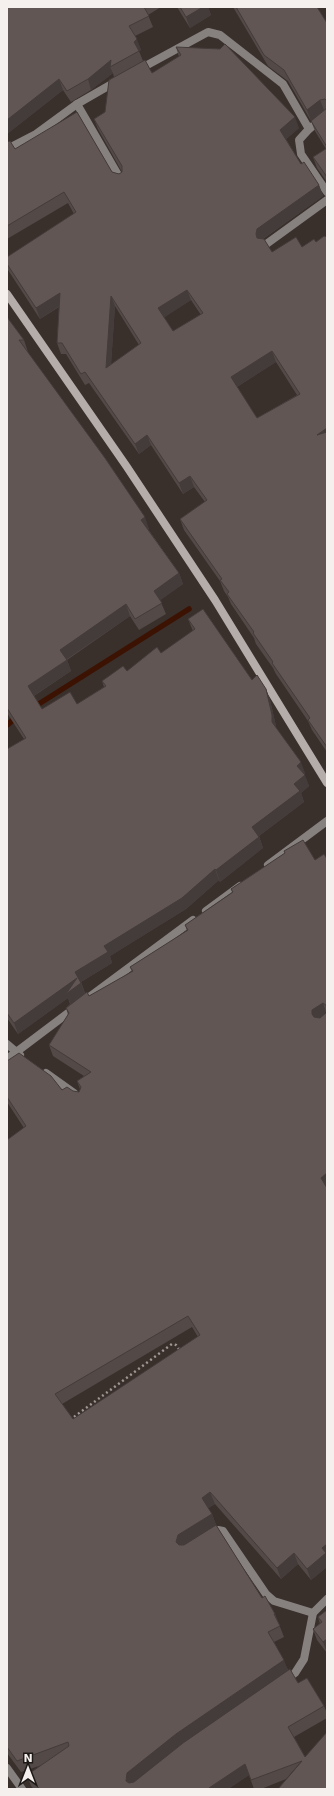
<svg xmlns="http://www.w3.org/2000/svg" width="334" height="1796" font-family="'DejaVu Sans',sans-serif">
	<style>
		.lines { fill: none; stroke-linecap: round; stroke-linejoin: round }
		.stream { stroke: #3c1303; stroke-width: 5.5 }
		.path { stroke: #9f9794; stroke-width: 2.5; stroke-dasharray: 2 3; stroke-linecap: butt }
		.street { stroke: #86817f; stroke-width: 8 }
		.secondary { stroke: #b5adaa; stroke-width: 8 }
		.wall { fill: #534a47; fill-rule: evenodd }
		.shaded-wall { fill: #443c3a }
		.building { fill: #615653; stroke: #443c3a; fill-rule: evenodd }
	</style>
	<rect width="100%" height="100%" fill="#39302c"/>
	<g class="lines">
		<g class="stream">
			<path d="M34,707L189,609"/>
			<path d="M7,725L18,716"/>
		</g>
		<path class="path" d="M70,1420L172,1344L176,1345L180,1351"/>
		<g class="street">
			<path d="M138,70L208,32L220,35L283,84L309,129"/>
			<path d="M77,104L121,180"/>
			<path d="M327,115L309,129L299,140L301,154L327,192"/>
			<path d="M7,149L36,134L77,104L117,81"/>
			<path d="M265,245L327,200"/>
			<path d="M268,865L327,821"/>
			<path d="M206,911L240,886"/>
			<path d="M88,998L193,920"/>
			<path d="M7,1044L20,1055"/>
			<path d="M7,1059L76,1007"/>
			<path d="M46,1073L74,1093"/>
			<path d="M211,1535L218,1530L223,1531L266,1594L274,1601L313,1613"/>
			<path d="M285,1680L295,1673L304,1659L313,1613L327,1599"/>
			<path d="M7,1768L22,1789"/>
		</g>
		<path class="secondary" d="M7,294L127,467L215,600L327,783"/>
	</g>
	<g class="wall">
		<path d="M7,7H161L148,15L153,27L135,36L141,50L139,51L143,61L152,73L179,57L176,47L299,128L286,139L301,164L319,185L323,196L263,239L272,252L302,247L327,237V752L312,730L308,721L276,674L273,668L256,644L254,638L231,604L228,597L224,591L220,581L184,530L180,519L205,502L194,487L183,494L151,445L139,454L89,383L85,385L66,354H61L57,343L59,307L40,319L8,270L7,267V257L74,214L68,203L7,239V139L8,142L15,149L119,174L122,172L98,129L94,119L105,112L114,77L113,73L91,90L71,102L63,90L7,134ZM191,300L201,315L173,331L164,317ZM115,306L139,345L111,364ZM276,362L297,395L257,418L237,387Z"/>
		<path d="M177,7H208L211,15L190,28Z"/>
		<path d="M233,7L327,23V182L317,168L313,157L326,149L315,131L311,121L321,113L311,121L288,81L268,66Z"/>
		<path d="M7,317L24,340L28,352H27L149,529H148L179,573L183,584L160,600L166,614L139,630L130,616L67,660L71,671L34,696L42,709L77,704L104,687L102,681L127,671L161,653L193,631L188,619L252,680L266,689L270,700L276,726V728L305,773L304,774L309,786L301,793L304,802L259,836L263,848L220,882L219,880L186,909L110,956L112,963L81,982L85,993L89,996L132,972L130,967L187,931L185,925L232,892L231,889L285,853L284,851L315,860L327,859V1567L311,1580L298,1564L281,1579L215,1504L208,1508L212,1514L216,1525L262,1598L275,1614L284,1637L274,1642L288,1670L298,1683L324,1706L327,1713V1718L294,1737L305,1757L286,1779L261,1789H254L249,1775L228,1789H34L31,1786L27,1775L42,1765L21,1772L7,1753V1140L24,1128L7,1102V1061L62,1090L79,1092L80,1089L77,1081L84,1076L53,1056L49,1045L68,1015L66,1008L70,1004L68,998L18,1034L7,1018V749L24,739L7,713ZM192,1327L198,1337L73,1419L62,1404Z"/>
		<path d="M327,1610V1653L317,1640L313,1629L320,1624L318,1617Z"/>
	</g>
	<g class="shaded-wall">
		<path d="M203,7H208L211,15L190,28L186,17Z"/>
		<path d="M137,39L141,50L139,51L134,42Z"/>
		<path d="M111,60L110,67L113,73L91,90L88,79Z"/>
		<path d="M59,79L63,90L7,134V120Z"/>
		<path d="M320,100L324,110L311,121L307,110Z"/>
		<path d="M295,117L299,128L284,141L280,130Z"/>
		<path d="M319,185L323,196L261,240L260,245L256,234L257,229Z"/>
		<path d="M187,290L191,300L162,319L158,308Z"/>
		<path d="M60,293L64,303L40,319L36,308Z"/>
		<path d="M111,296L115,306L110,379L106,368Z"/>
		<path d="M272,351L276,362L235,388L231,377Z"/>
		<path d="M327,428V441L317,435Z"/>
		<path d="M147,435L151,445L139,454L135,444Z"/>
		<path d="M190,476L194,487L183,494L179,483Z"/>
		<path d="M145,517L149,529L145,531L141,520Z"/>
		<path d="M179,573L183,584L158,602L154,591Z"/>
		<path d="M126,604L130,616L64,661L60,650Z"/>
		<path d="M67,660L71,671L32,697L28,686Z"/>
		<path d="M266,689L270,700L276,726V733L272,722Z"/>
		<path d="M301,762L305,773L301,777L297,766Z"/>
		<path d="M305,775L309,786L301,793L304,802L256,838L252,827L294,784Z"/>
		<path d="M259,837L263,848L220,882L216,870Z"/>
		<path d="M215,869L219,880L186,909L110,956L112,963L79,983L75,972L104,946Z"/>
		<path d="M77,978L81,983L85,994L71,1005L68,998L18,1034L14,1023Z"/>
		<path d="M323,1003L327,1015L316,1021L312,1014V1010Z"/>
		<path d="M327,1173V1187L325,1189L321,1178Z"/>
		<path d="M210,1492L215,1504L206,1510L202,1498Z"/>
		<path d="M212,1514L216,1525L180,1554L176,1542L178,1535Z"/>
		<path d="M327,1544V1567L311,1580L307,1569L322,1548Z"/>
		<path d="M294,1553L298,1564L281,1579L277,1568Z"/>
		<path d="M327,1639V1653L323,1642Z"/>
		<path d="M284,1660L288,1671L132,1785L126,1781L127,1773L176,1734Z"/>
		<path d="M245,1764L249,1775L228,1789H209V1788Z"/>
	</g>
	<g class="building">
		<path d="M7,7H144L149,16L129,26L137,39L134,42L139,51L110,67L111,60L88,79L67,91L59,79L7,120Z"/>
		<path d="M180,7H203L186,17Z"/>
		<path d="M236,7H317L327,23V101L325,99L320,100L307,110L284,70L264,55Z"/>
		<path d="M225,44L295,117L280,130L301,164L304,162L319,185L257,229L256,234L257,238L264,239L272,252L296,237L302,247L314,239L316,242L324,236L327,237V428L317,435L327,432V747L308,720L310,718L272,663L273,662L253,633L254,632L227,594L229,592L220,580L222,579L180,519L207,500L190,476L179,483L147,435L135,444L85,372L81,374L62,343H57L60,293L36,308L7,264V257L76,212L64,192L7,226V142L10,141L15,149L77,112L112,172L119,174L122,172V166L94,119L105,112L109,80L145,60L152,73L181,55L176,47L220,49ZM187,290L203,313L173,331L158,308ZM111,296L141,343L106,368ZM272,351L300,394L257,418L231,377Z"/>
		<path d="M327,106V147L311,121L327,108Z"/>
		<path d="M327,148V177L313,157Z"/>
		<path d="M7,317L24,340H19L105,458L145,517L141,520L179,573L154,591L162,603L135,619L126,604L60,650L67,660L28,686L42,709L70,692L77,704L106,686L102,681L123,666L127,671L157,647L161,653L195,629L188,619L203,609L252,680L257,675L266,689L272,715V722L301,762L297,766L305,775L294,784L300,791L252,827L259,837L216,870L215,869L182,898L104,946L108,952L75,972L81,983L66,994L77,978L14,1023L7,1013V749L26,738L7,708Z"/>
		<path d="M303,840L315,860L324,854L327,859V1006L323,1003L312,1010V1014L314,1017L320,1018L327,1012V1173L321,1178L327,1188V1544L322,1548L326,1553L307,1569L294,1553L277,1568L210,1492L202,1498L212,1514L178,1535L176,1542L179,1545H184L216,1525L262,1598L265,1596L275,1614H274L280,1626L268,1632L284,1660L176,1734L127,1773L126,1781L129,1783L134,1782L183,1743L290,1669L298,1683L307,1678L324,1706L288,1727L305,1757L327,1732V1789H278L302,1761L251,1780L245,1764L209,1788V1789H40L32,1782L27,1775L69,1746L68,1742L17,1761L7,1747V1140L26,1126L7,1097V1061L19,1053L51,1076L62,1090L67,1087L73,1091L79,1092L81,1087L77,1081L91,1072L49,1045L69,1013L66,1008L87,992L89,996L133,971L130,967L188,930L185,925L233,892L231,889L285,853L284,851ZM188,1316L200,1335L73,1419L55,1394Z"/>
		<path d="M327,1610V1639L323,1642L313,1629L322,1622L318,1617Z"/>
	</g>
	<rect width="334" height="1796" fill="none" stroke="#f5efed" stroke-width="16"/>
	<g transform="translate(28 1768)" stroke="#1d1917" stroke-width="3" paint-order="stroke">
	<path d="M0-3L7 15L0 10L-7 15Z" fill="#f5efed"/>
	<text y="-6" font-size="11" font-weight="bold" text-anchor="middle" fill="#f5efed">N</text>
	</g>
</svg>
